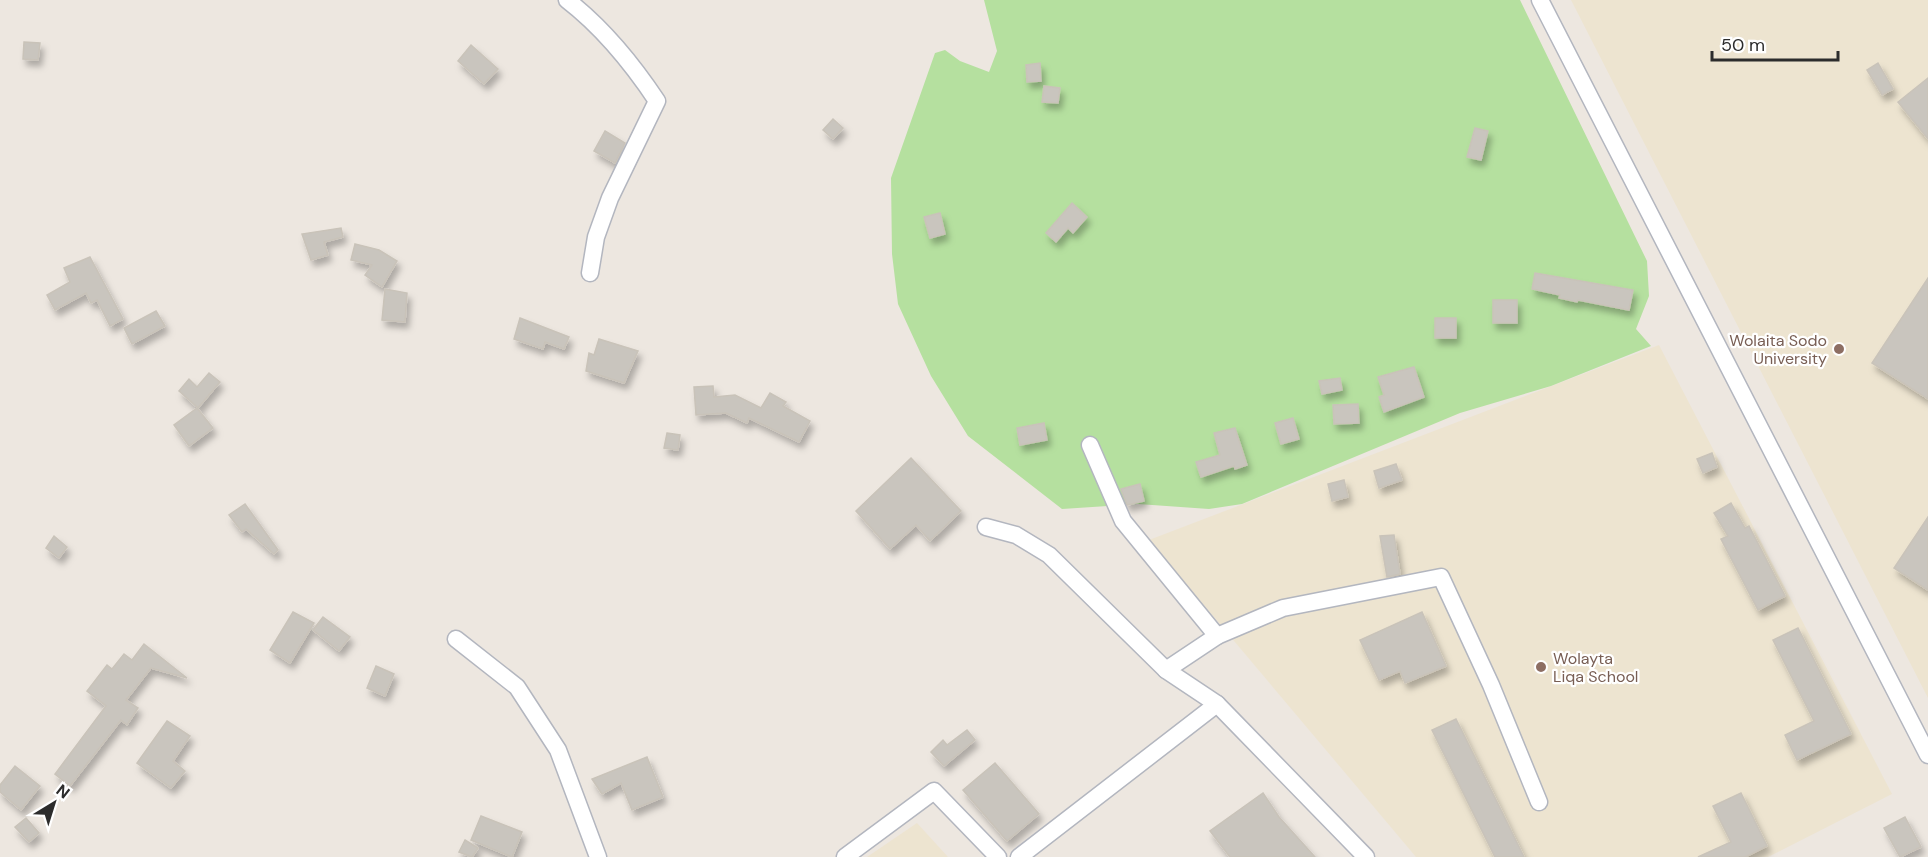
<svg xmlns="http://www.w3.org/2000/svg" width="1928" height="857" font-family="'DM Sans',sans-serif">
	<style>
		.education { fill: #ede4d0 }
		.green { fill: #b5e09f }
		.building { fill: #c9c5be; stroke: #c9c3b9; stroke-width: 1.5; filter: url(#shadow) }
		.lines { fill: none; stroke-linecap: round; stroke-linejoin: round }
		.minor-casing { stroke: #b3b6bf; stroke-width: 19 }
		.minor { stroke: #fff; stroke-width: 16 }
		.education-dot { fill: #8d6e63; stroke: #fff; stroke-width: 2 }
		.labels { text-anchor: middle; stroke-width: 4.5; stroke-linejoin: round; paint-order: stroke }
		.education-label { font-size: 16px; fill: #785e54; stroke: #fff; text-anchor: end }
	</style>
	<defs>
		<filter id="shadow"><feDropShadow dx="3.5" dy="6" stdDeviation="3" flood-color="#0004"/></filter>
	</defs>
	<rect width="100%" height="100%" fill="#ede7e0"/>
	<g class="education">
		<path d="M1571,0H1928V698Z"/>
		<path d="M1659,345L1892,794L1768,857H1416L1149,540Z"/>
		<path d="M917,823L948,857H867Z"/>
	</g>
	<path class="green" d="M984,0H1520L1647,261L1649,296L1636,329L1651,346L1551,386L1460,413L1242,504L1209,509L1138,504L1062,509L968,436L931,376L898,304L892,254L891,178L935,53L945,50L960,61L989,72L997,51Z"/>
	<g class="building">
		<path d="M24,42L40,43L38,60L23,59Z"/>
		<path d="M471,45L498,69L484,84L458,61Z"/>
		<path d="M1040,63L1041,81L1027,82L1026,65Z"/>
		<path d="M1878,63L1893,89L1882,95L1867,70Z"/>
		<path d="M1928,78V139L1898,102Z"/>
		<path d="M1044,86L1060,88L1058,103L1042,102Z"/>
		<path d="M833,119L843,128L833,139L823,130Z"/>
		<path d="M1475,128L1488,131L1481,160L1467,157Z"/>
		<path d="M605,131L625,143L615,163L594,151Z"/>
		<path d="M1072,203L1087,217L1073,233L1068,228L1056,242L1046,233Z"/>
		<path d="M940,213L945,234L930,238L924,217Z"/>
		<path d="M341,228L343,237L324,242L328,255L311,260L302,234Z"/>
		<path d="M355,244L379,250L397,261L382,287L365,275L372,265L351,260Z"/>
		<path d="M90,257L123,319L110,326L97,300L91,303L86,293L55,310L47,295L70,282L64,268Z"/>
		<path d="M1535,273L1633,290L1629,310L1578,300L1577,302L1559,298L1560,295L1532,289Z"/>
		<path d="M1928,278V399L1872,363Z"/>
		<path d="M385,289L407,293L405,322L382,320Z"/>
		<rect x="1493" y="300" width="24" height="23"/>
		<path d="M156,311L165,326L132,344L124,328Z"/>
		<path d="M520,318L569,337L564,349L545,342L543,349L514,339Z"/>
		<rect x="1435" y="318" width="21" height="20"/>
		<path d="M599,339L638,351L624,383L586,371L589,353L594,355Z"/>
		<path d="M1414,367L1424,397L1384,412L1379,397L1384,395L1378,377Z"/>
		<path d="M209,373L220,382L198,408L179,391L189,379L197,387Z"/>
		<path d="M1340,378L1342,390L1322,394L1319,381Z"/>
		<path d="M713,386L714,397L735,395L761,408L770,393L786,402L783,406L810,421L799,442L749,418L747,423L726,413L696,415L694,387Z"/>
		<path d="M1358,404L1359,423L1334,424L1333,405Z"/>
		<path d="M197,408L213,428L189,446L174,425Z"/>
		<path d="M1293,418L1299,439L1281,444L1275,423Z"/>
		<path d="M1044,423L1047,440L1020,445L1017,428Z"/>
		<path d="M1235,428L1247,465L1235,469L1234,466L1201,477L1196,462L1220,455L1214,433Z"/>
		<path d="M667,433L680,435L678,450L664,448Z"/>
		<path d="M1712,453L1717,467L1703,473L1697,459Z"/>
		<path d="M911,458L961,511L930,541L916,525L890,549L856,511Z"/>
		<path d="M1396,464L1402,480L1379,488L1374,471Z"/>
		<path d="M1344,480L1348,497L1332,501L1328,484Z"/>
		<path d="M1140,484L1144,501L1127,505L1121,489Z"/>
		<path d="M1731,503L1745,528L1749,526L1785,596L1758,610L1721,539L1728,536L1714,513Z"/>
		<path d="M245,504L278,550L274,554L246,529L242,532L229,515Z"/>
		<path d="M1928,517V590L1894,568Z"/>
		<path d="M1394,535L1400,574L1387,577L1380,536Z"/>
		<path d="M54,536L67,547L59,558L46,548Z"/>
		<path d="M293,612L314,623L290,663L270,650Z"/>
		<path d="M1422,612L1446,666L1405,683L1400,671L1379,680L1360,640Z"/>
		<path d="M323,617L350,637L339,651L313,630Z"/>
		<path d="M1798,628L1851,734L1797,760L1785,735L1814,721L1773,640Z"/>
		<path d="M144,644L187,678L151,668L126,700L138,708L127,725L121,720L70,786L55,774L106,706L87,691L107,665L112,669L124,654L132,660Z"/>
		<path d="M376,666L394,674L385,696L367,688Z"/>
		<path d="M1456,719L1501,810L1524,857H1495L1432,730Z"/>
		<path d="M167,721L190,736L173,761L185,771L171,788L137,763Z"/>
		<path d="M967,730L975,740L944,766L931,752L943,740L947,745Z"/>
		<path d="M647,757L663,797L632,810L621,783L602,794L592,779Z"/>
		<path d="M995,763L1039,814L1007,841L963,790Z"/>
		<path d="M15,766L40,786L21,810L0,792V785Z"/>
		<path d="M1263,793L1279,817L1315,857H1230L1210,831Z"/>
		<path d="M1741,793L1767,846L1745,857H1698L1731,842L1713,806Z"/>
		<path d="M481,816L522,832L512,857L471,840Z"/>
		<path d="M1905,817L1921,847L1900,857L1884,828Z"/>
		<path d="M26,818L39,833L29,842L15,827Z"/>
		<path d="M465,840L478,848L472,857L459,852Z"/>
	</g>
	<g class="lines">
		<g class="minor-casing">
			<g id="minor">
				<path d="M567,0C602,27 633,65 657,101L610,198L596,237L590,273"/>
				<path d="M1540,0L1928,755"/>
				<path d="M1090,445L1123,521L1217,636L1166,670L1217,704"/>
				<path d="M986,527L1016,535L1049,555L1166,670"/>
				<path d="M1217,636L1283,608L1441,577L1491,685L1539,802"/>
				<path d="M456,639L517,687L558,750L598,857"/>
				<path d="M845,857L934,791L998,857"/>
				<path d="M1019,857L1217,704L1366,857"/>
			</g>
		</g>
		<use href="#minor" class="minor"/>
	</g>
	<g class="education-dot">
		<circle cx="1839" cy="349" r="6"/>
		<circle cx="1541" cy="667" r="6"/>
	</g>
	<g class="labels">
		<g class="education-label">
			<text x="1827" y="346">Wolaita Sodo<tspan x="1827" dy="18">University</tspan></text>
			<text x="1553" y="664" text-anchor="start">Wolayta<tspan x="1553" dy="18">Liqa School</tspan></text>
		</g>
	</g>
	<g transform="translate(54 803) rotate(38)" stroke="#ffffff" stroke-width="4.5" paint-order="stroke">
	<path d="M0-4.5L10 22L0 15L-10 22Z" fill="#2c2c2c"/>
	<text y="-9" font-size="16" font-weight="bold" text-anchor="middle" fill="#2c2c2c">N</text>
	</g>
	<path d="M1712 51v9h126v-9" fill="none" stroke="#2c2c2c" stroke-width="3"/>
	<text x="1721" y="51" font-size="18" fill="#2c2c2c" stroke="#ffffff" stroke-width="4.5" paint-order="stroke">50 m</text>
</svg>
